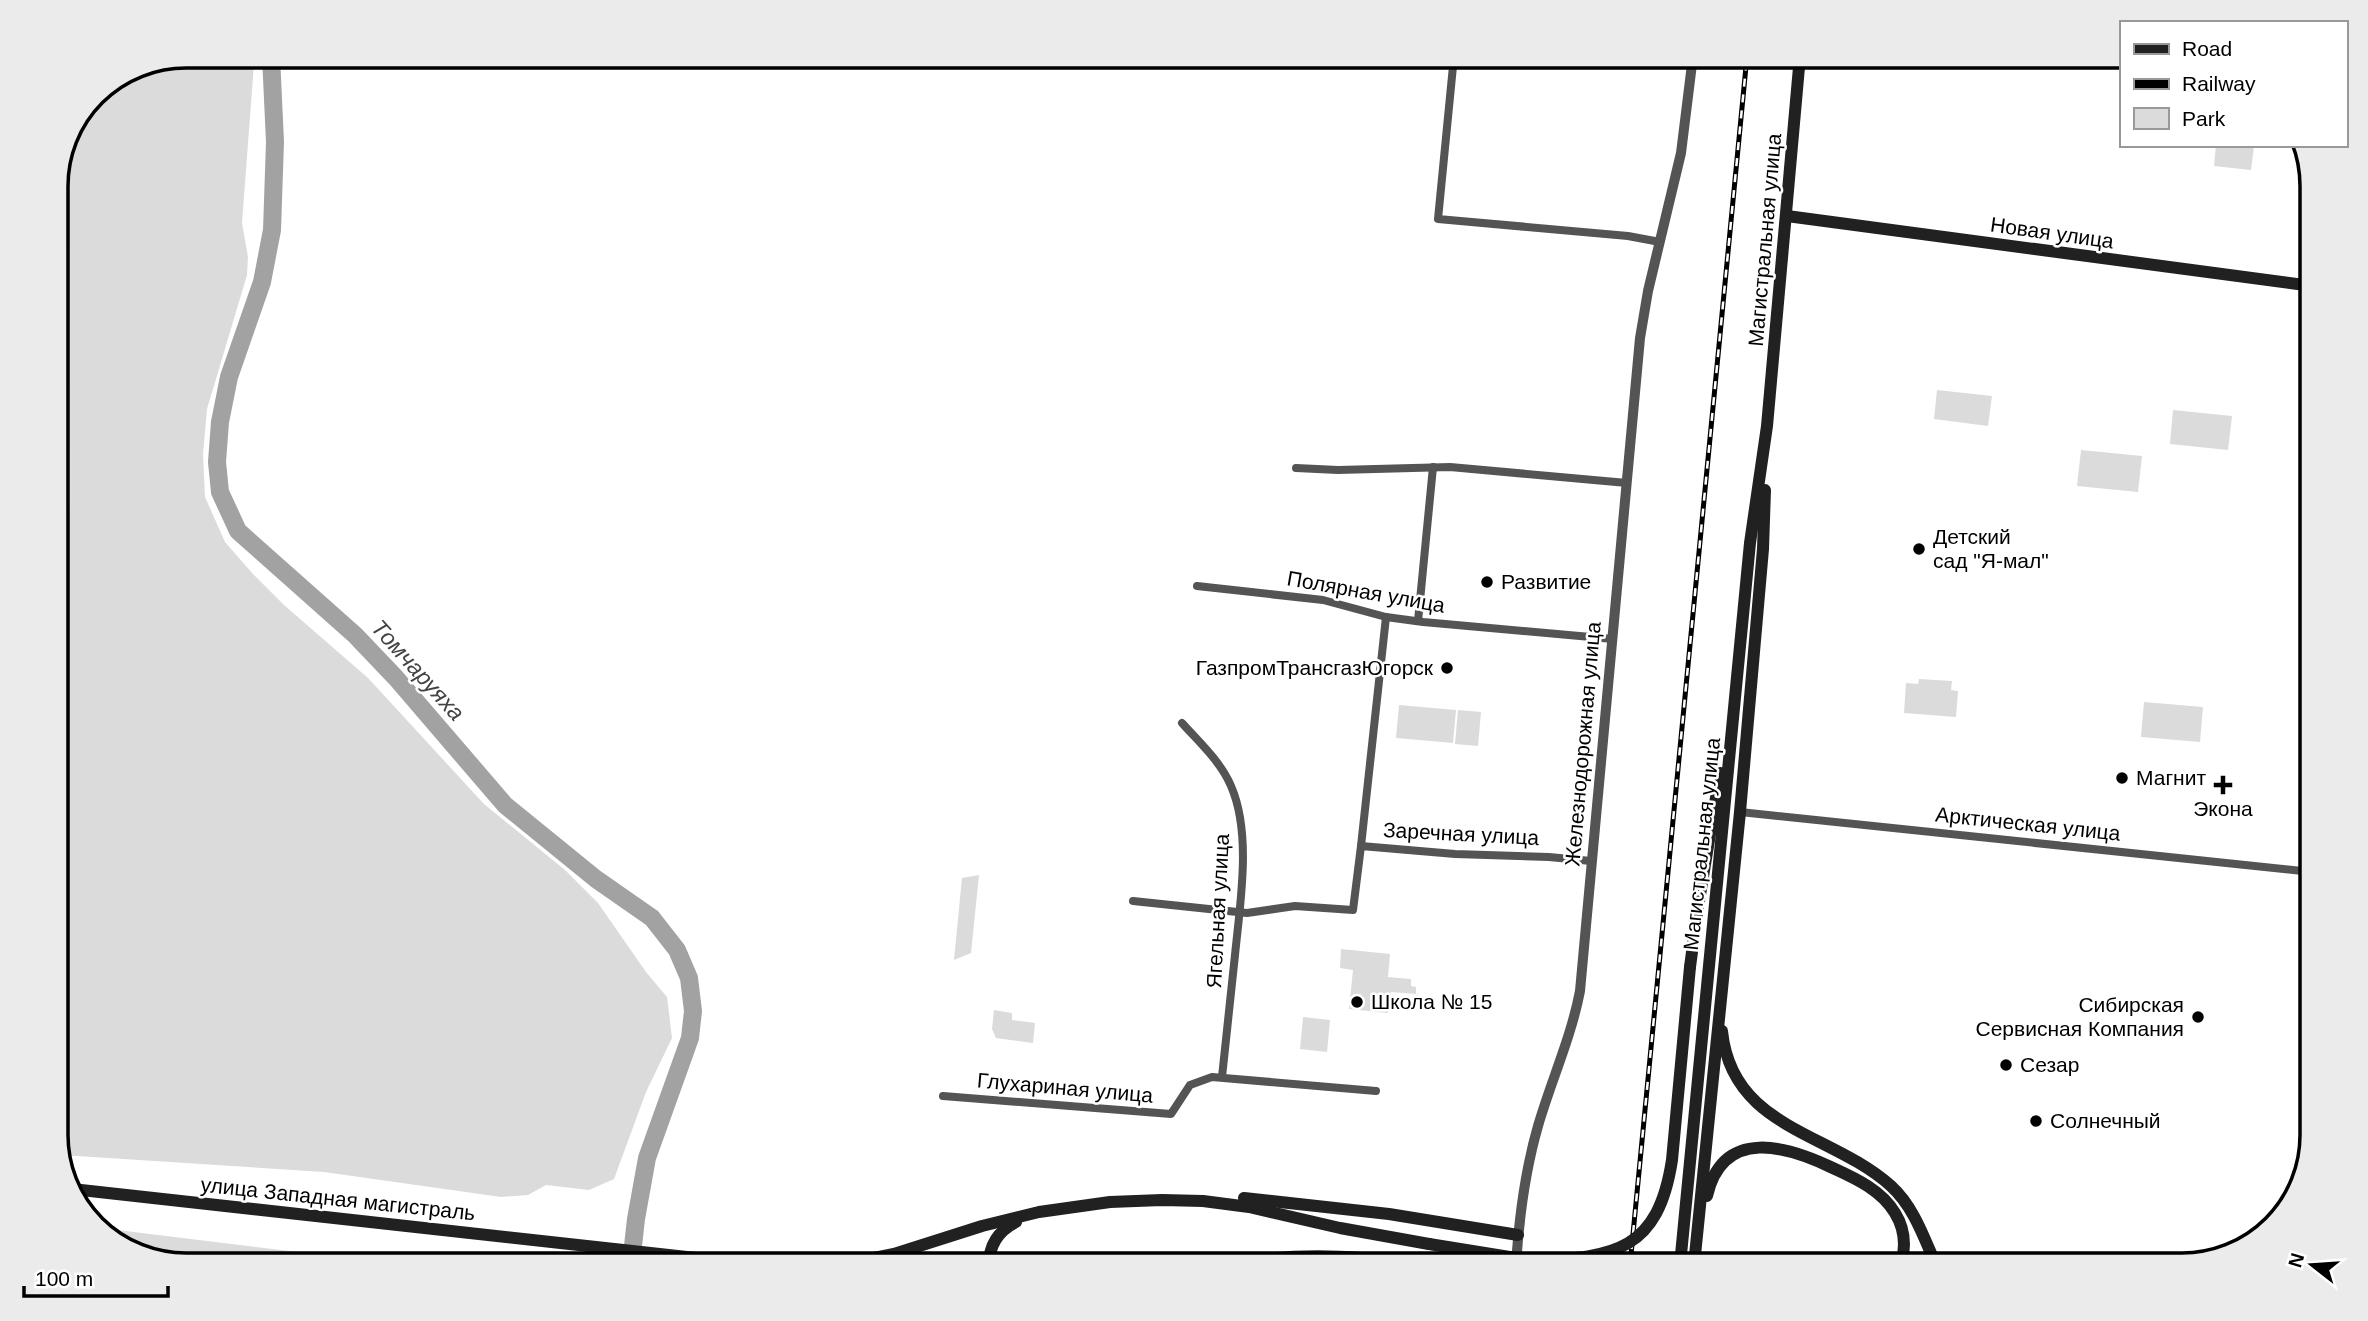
<svg xmlns="http://www.w3.org/2000/svg" width="2368" height="1321" font-family="Helvetica,sans-serif">
	<style>
		.green { fill: #dbdbdb }
		.lines { fill: none; stroke-linecap: round; stroke-linejoin: round }
		.river { stroke: #a2a2a2; stroke-width: 18 }
		.minor { stroke: #545454; stroke-width: 8 }
		.tertiary { stroke: #545454; stroke-width: 10 }
		.secondary { stroke: #212121; stroke-width: 12 }
		.rail-casing { stroke: #000; stroke-width: 5 }
		.rail { stroke: #fff; stroke-width: 2.5; stroke-dasharray: 8; stroke-linecap: butt }
		.secondary-bridge { stroke: #212121; stroke-width: 12 }
		.poi-dot { fill: #000; stroke: #fff; stroke-width: 2.5 }
		.labels { text-anchor: middle; stroke-width: 5; stroke-linejoin: round; paint-order: stroke }
		.street-label { font-size: 21px; fill: #000; stroke: #fff }
		.poi-label { font-size: 21px; fill: #000; stroke: #fff; text-anchor: start }
		.water-label { font-size: 23px; font-style: italic; fill: #434343; stroke: #fff }
		.rim { fill: none; stroke: #000; stroke-width: 3.5 }
	</style>
	<rect width="100%" height="100%" fill="#fff"/>
	<g class="green">
		<path d="M187,56H252L254,64L242,223L248,257L247,275L207,409L203,454L205,497L225,542L253,574L284,605L368,678L484,804L565,870L598,903L646,972L667,997L672,1038L646,1092L614,1179L589,1190L546,1185L528,1195L501,1197L324,1172L61,1155L56,1142V179L95,94L137,66Z"/>
		<path d="M2216,145L2254,147L2251,170L2214,166Z"/>
		<path d="M1937,390L1992,396L1988,426L1934,419Z"/>
		<path d="M2173,410L2232,416L2228,450L2170,444Z"/>
		<path d="M2081,450L2142,456L2138,492L2077,486Z"/>
		<path d="M1919,679L1952,681L1951,690L1958,691L1956,717L1904,713L1906,683L1918,684Z"/>
		<path d="M2144,702L2203,707L2200,742L2141,737Z"/>
		<path d="M1399,705L1456,710L1453,743L1396,738Z"/>
		<path d="M1458,710L1481,712L1478,746L1455,744Z"/>
		<path d="M979,875L971,953L954,960L962,878Z"/>
		<path d="M1341,949L1390,954L1388,977L1411,979V986L1416,987V994L1391,992L1388,1013L1349,1009L1353,970L1340,968Z"/>
		<path d="M994,1010L1012,1013V1020L1035,1023L1033,1043L996,1038L992,1029Z"/>
		<path d="M1303,1017L1330,1020L1327,1052L1300,1049Z"/>
		<path d="M101,1228L404,1265H187L122,1248Z"/>
	</g>
	<g class="lines">
		<path class="river" d="M271,56L275,142L272,230L262,282L229,377L220,422L217,462L220,492L238,531L355,635L396,678L505,805L596,879L652,918L677,950L689,978L693,1011L690,1038L647,1158L636,1219L633,1246L634,1265"/>
		<g class="minor">
			<path d="M1454,56L1438,219L1628,236L1660,242"/>
			<path d="M1296,468L1338,470L1450,467L1627,483"/>
			<path d="M1197,586L1323,600L1386,617L1423,622L1613,639"/>
			<path d="M1418,621L1433,467"/>
			<path d="M1182,723C1199,742 1221,762 1231,786C1252,834 1240,904 1235,955C1231,996 1226,1036 1222,1077"/>
			<path d="M1740,812L2312,872"/>
			<path d="M1361,846L1386,617"/>
			<path d="M1133,901L1247,913L1295,906L1353,910L1361,846L1455,854L1549,857L1591,861"/>
			<path d="M943,1096L1171,1114L1190,1085L1212,1077L1376,1091"/>
		</g>
		<path class="tertiary" d="M1516,1265C1519,1218 1525,1171 1538,1126C1551,1081 1571,1038 1580,991L1640,338L1648,291L1681,153L1693,56"/>
		<g class="secondary">
			<path d="M1787,216L2312,286"/>
			<path d="M1690,967L1698,907L1720,773"/>
			<path d="M1722,1031C1732,1129 1831,1132 1891,1186C1914,1207 1924,1238 1936,1265"/>
			<path d="M72,1189L705,1259L813,1265L854,1262L894,1254L982,1226L1039,1212L1110,1202L1162,1200L1203,1201L1249,1207L1340,1228L1429,1244"/>
			<path d="M1707,1196C1723,1126 1788,1146 1835,1169C1857,1179 1882,1191 1895,1213C1905,1229 1906,1247 1901,1265"/>
			<path d="M1244,1198L1389,1214L1518,1235"/>
			<path d="M2293,1201L2295,1198"/>
			<path d="M989,1265C989,1245 998,1231 1016,1222"/>
			<path d="M1229,1265C1293,1251 1363,1256 1428,1265"/>
			<path d="M1680,1265L1750,543L1767,426L1800,56"/>
			<path d="M1694,1265L1740,812L1763,549L1765,490"/>
		</g>
		<g class="rail-casing">
			<path id="rail" d="M1630,1265L1747,56"/>
		</g>
		<use href="#rail" class="rail"/>
		<g class="secondary-bridge">
			<path d="M1429,1244L1541,1262"/>
			<path d="M1534,1261C1615,1257 1658,1251 1672,1160L1690,967"/>
		</g>
	</g>
	<g class="poi-dot">
		<circle cx="1919" cy="549" r="7"/>
		<circle cx="1487" cy="582" r="7"/>
		<circle cx="1447" cy="668" r="7"/>
		<circle cx="2122" cy="778" r="7"/>
		<path d="M2219.5 774.5h7v7h7v7h-7v7h-7v-7h-7v-7h7z"/>
		<circle cx="1357" cy="1002" r="7"/>
		<circle cx="2198" cy="1017" r="7"/>
		<circle cx="2006" cy="1065" r="7"/>
		<circle cx="2036" cy="1121" r="7"/>
	</g>
	<g class="labels">
		<g class="street-label">
			<text transform="translate(2052 233) rotate(8)" y="7">Новая улица</text>
			<text transform="translate(1765 240) rotate(-85)" y="7">Магистральная улица</text>
			<text transform="translate(1366 592) rotate(10)" y="7">Полярная улица</text>
			<text transform="translate(1583 744) rotate(-85)" y="7">Железнодорожная улица</text>
			<text transform="translate(2028 824) rotate(6)" y="7">Арктическая улица</text>
			<text transform="translate(1461 834) rotate(3)" y="7">Заречная улица</text>
			<text transform="translate(1702 844) rotate(-84)" y="7">Магистральная улица</text>
			<text transform="translate(1218 911) rotate(-87)" y="7">Ягельная улица</text>
			<text transform="translate(1065 1088) rotate(5)" y="7">Глухариная улица</text>
			<text transform="translate(338 1199) rotate(6)" y="7">улица Западная магистраль</text>
		</g>
		<g class="poi-label">
			<text x="1933" y="544">Детский<tspan x="1933" dy="24">сад "Я-мал"</tspan></text>
			<text x="1501" y="589">Развитие</text>
			<text x="1433" y="675" text-anchor="end">ГазпромТрансгазЮгорск</text>
			<text x="2136" y="785">Магнит</text>
			<text x="2223" y="816" text-anchor="middle">Экона</text>
			<text x="1371" y="1009">Школа № 15</text>
			<text x="2184" y="1012" text-anchor="end">Сибирская<tspan x="2184" dy="24">Сервисная Компания</tspan></text>
			<text x="2020" y="1072">Сезар</text>
			<text x="2050" y="1128">Солнечный</text>
		</g>
		<g class="water-label">
			<text transform="translate(418 670) rotate(48)" y="8">Томчаруяха</text>
		</g>
	</g>
	<path d="M0 0H2368V1321H0ZM186 68H2182A118 118 0 0 1 2300 186V1135A118 118 0 0 1 2182 1253H186A118 118 0 0 1 68 1135V186A118 118 0 0 1 186 68Z" fill="#ebebeb" fill-rule="evenodd"/>
	<path class="rim" d="M186 68H2182A118 118 0 0 1 2300 186V1135A118 118 0 0 1 2182 1253H186A118 118 0 0 1 68 1135V186A118 118 0 0 1 186 68Z"/>
	<rect x="2120" y="21" width="228" height="126" fill="#ffffff" stroke="#999999" stroke-width="2"/>
	<rect x="2134" y="44" width="35" height="10" fill="#212121" stroke="#999999" stroke-width="2"/>
	<text x="2182" y="56" font-size="21" fill="#000000">Road</text>
	<rect x="2134" y="79" width="35" height="10" fill="#000000" stroke="#999999" stroke-width="2"/>
	<text x="2182" y="91" font-size="21" fill="#000000">Railway</text>
	<rect x="2134" y="108" width="35" height="21" fill="#dbdbdb" stroke="#999999" stroke-width="2"/>
	<text x="2182" y="126" font-size="21" fill="#000000">Park</text>
	<g transform="translate(2312 1265) rotate(287)" stroke="#ffffff" stroke-width="5" paint-order="stroke">
	<path d="M0-5L12 26L0 18L-12 26Z" fill="#000000"/>
	<text y="-10" font-size="19" font-weight="bold" text-anchor="middle" fill="#000000">N</text>
	</g>
	<path d="M24 1286v10h144v-10" fill="none" stroke="#000000" stroke-width="3.5"/>
	<text x="35" y="1286" font-size="21" fill="#000000" stroke="#ffffff" stroke-width="5" paint-order="stroke">100 m</text>
</svg>
